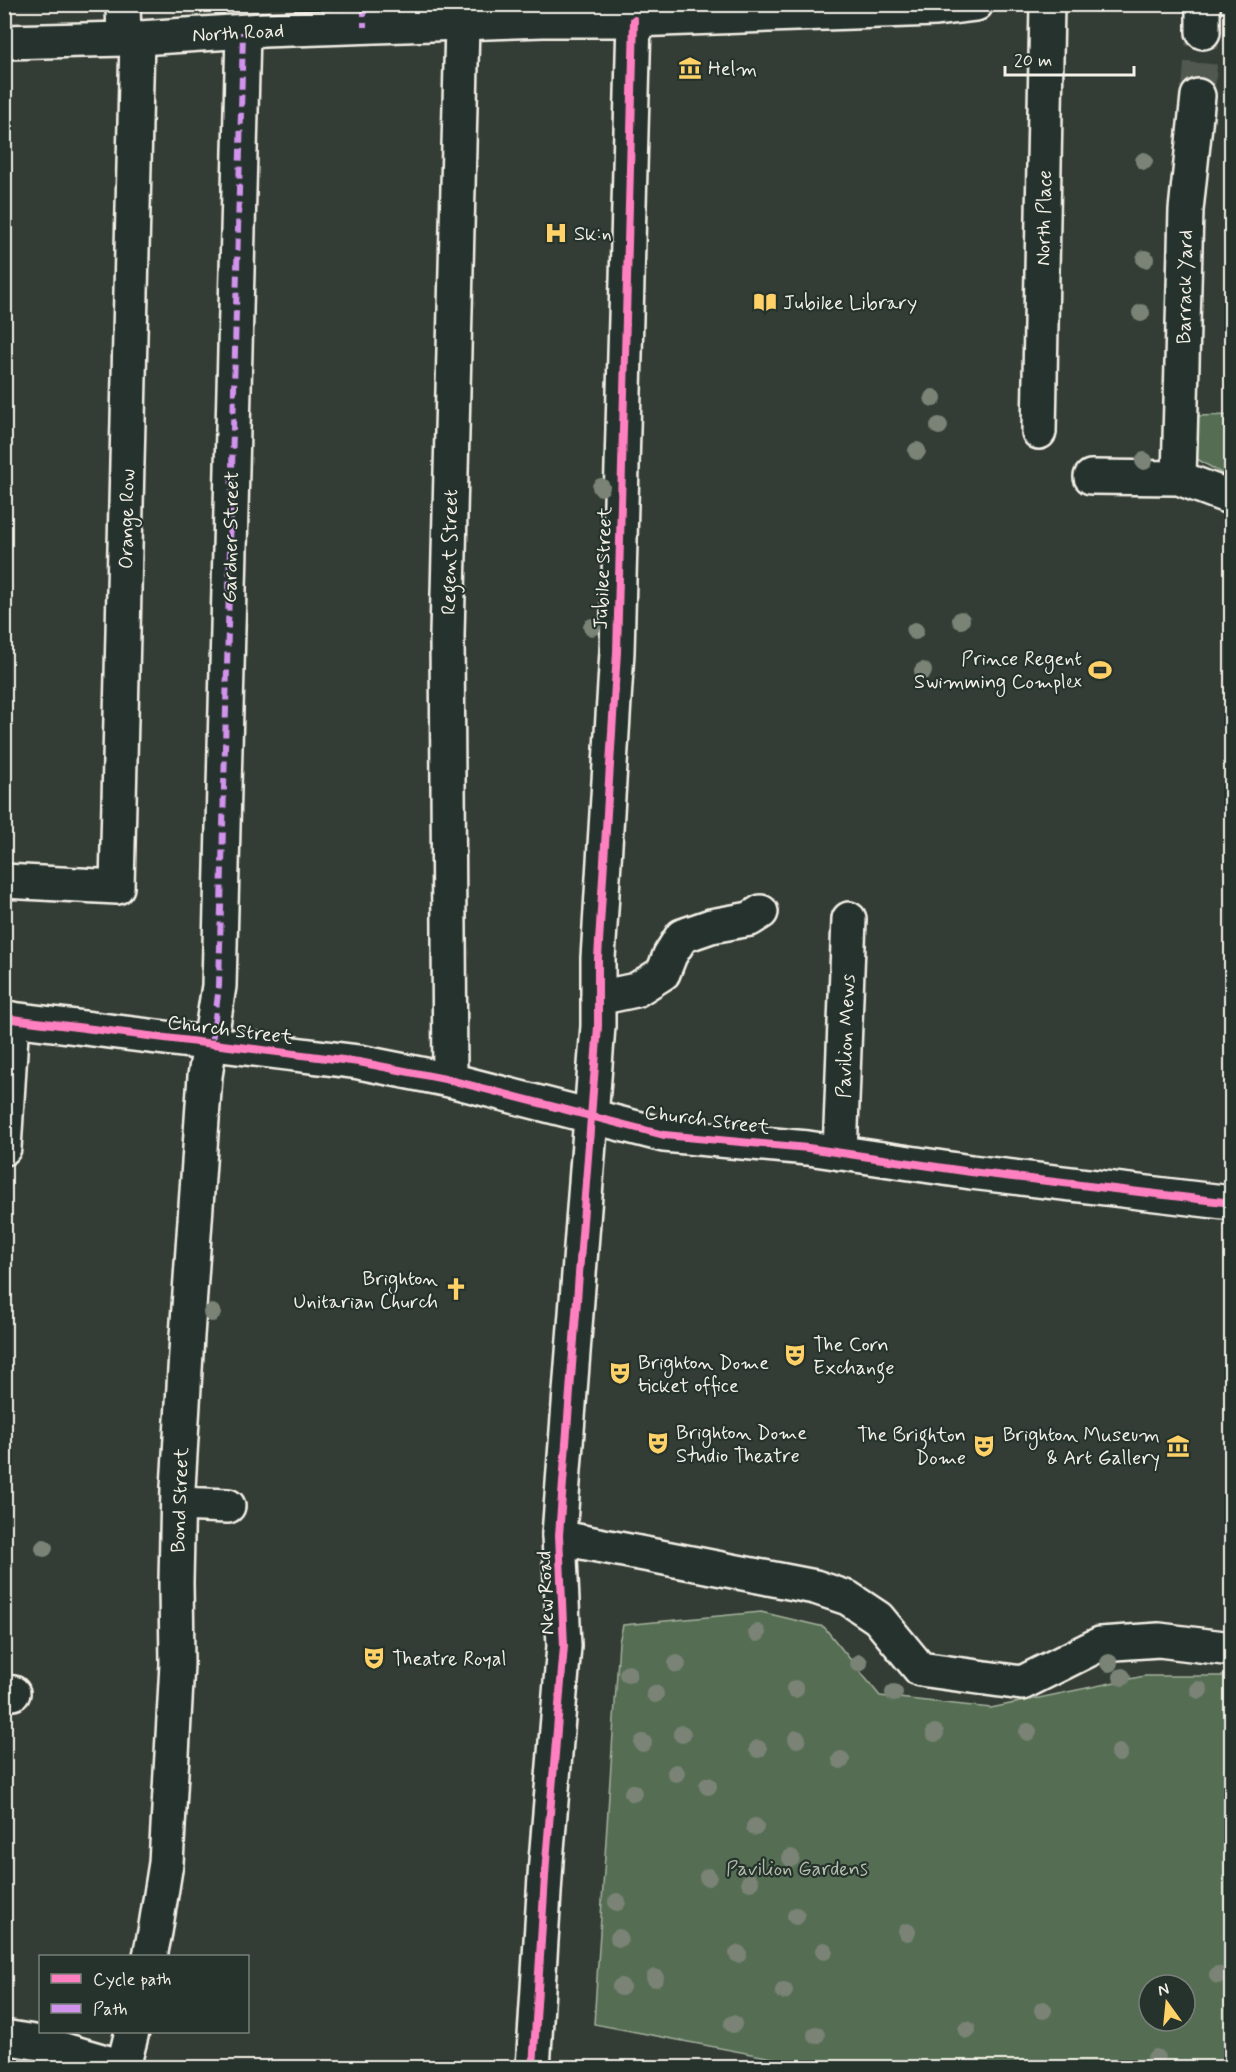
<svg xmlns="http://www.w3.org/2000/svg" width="1236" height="2072" font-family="Mynerve,sans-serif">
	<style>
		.green { fill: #556e53; stroke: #a4b09e; stroke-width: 1.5; fill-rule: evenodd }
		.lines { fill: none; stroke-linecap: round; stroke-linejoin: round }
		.minor-tunnel { stroke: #515850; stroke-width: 33; stroke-dasharray: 33 16; stroke-linecap: butt }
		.minor-casing { stroke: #f4f1e8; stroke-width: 38 }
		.minor { stroke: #26332d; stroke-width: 33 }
		.quiet { stroke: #d193ec; stroke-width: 6; stroke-dasharray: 12 6; stroke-linecap: butt }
		.cycleway-casing { stroke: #26332d; stroke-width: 11 }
		.cycleway { stroke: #ff80c0; stroke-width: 8 }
		.tree { fill: #7a8376 }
		.labels { text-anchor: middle; stroke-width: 4.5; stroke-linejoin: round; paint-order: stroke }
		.street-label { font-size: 20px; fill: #f4f1e8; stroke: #26332d }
		.poi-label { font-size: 20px; fill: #f4f1e8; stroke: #26332d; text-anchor: start }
		.park-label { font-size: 20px; fill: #b4bdac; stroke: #26332d }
	</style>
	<rect width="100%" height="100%" fill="#343d35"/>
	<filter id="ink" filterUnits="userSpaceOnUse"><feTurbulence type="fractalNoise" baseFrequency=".0167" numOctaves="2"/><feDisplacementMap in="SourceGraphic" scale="12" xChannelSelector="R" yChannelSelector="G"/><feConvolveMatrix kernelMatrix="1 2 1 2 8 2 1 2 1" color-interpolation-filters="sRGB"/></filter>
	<g filter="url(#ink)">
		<g class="green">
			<path d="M1231,415H1232L1231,479L1197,459V416Z"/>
			<path d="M761,1612L824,1627L880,1696L991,1708L1144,1676H1231V2067H819L594,2024L619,1642L623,1625ZM1149,1985H1185V2021H1149Z"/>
		</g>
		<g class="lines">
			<path class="minor-tunnel" d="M1198,96L1203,32"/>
			<g class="minor-casing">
				<g id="minor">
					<path d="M123,4L124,39"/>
					<path d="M1203,32V4"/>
					<path d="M4,42L124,39L264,30L543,20H634L936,9L976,4"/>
					<path d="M1039,432L1047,4"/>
					<path d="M1091,477L1179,478L1232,498"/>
					<path d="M1179,478L1186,210L1198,96"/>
					<path d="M4,881L117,887L137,38"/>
					<path d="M598,998L636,990L663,973L670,955L682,936L711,926L750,919L761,912"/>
					<path d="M4,1018L359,1062L450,1080L664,1135L808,1148L971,1172L1232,1203"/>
					<path d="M450,1080L447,635L462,24"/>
					<path d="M4,1148L12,1019"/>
					<path d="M840,1153L849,919"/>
					<path d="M178,1504L228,1506"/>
					<path d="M559,1535L567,1539L815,1587L848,1598L878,1618L920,1669L1022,1683L1100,1644L1159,1640L1232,1649"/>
					<path d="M4,1692L13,1693"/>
					<path d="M150,1956L155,1932L166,1863L177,1664L176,1582L178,1488L187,1336L205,1076L219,986L243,32"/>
					<path d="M4,2037L40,2043L126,2068"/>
					<path d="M123,2067L132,2032"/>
					<path d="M533,2068L546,1861L564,1646L559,1535L598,1026V958L617,652L634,20"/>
				</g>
			</g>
			<use href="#minor" class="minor"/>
			<g class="quiet">
				<path d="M364,4V27"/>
				<path d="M212,1042L219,986L243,32"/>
			</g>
			<g class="cycleway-casing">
				<g id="cycleway">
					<path d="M4,1018L359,1062L450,1080L664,1135L808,1148L971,1172L1232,1203"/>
					<path d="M533,2068L546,1861L564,1646L559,1535L598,1026V958L617,652L634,20"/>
				</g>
			</g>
			<use href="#cycleway" class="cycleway"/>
		</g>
		<g class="tree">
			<circle cx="1144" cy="161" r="9"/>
			<circle cx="1145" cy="259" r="9"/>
			<circle cx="1141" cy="313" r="9"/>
			<circle cx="933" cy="398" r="9"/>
			<circle cx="939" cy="426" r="9"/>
			<circle cx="917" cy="451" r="9"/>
			<circle cx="1144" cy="461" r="9"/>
			<circle cx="601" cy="487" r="9"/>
			<circle cx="961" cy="620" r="9"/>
			<circle cx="592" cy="627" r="9"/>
			<circle cx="915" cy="631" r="9"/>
			<circle cx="923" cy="671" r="9"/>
			<circle cx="212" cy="1313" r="9"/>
			<circle cx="44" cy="1548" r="9"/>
			<circle cx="757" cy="1633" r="9"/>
			<circle cx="859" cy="1663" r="9"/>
			<circle cx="1109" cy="1663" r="9"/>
			<circle cx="677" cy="1664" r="9"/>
			<circle cx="628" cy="1674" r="9"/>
			<circle cx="1122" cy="1677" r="9"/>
			<circle cx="795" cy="1689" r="9"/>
			<circle cx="1199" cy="1690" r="9"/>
			<circle cx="894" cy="1693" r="9"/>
			<circle cx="655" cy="1694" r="9"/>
			<circle cx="1028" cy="1732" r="9"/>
			<circle cx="935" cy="1733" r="9"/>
			<circle cx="682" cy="1734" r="9"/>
			<circle cx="797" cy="1739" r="9"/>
			<circle cx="643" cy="1743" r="9"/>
			<circle cx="758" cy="1749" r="9"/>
			<circle cx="1119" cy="1753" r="9"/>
			<circle cx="841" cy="1760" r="9"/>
			<circle cx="676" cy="1773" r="9"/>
			<circle cx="708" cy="1786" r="9"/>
			<circle cx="633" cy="1793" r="9"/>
			<circle cx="755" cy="1827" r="9"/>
			<circle cx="791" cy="1858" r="9"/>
			<circle cx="708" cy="1877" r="9"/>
			<circle cx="750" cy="1882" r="9"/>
			<circle cx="617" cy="1902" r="9"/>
			<circle cx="796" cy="1916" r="9"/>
			<circle cx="907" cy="1932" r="9"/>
			<circle cx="619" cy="1938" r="9"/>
			<circle cx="824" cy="1951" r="9"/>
			<circle cx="738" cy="1954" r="9"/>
			<circle cx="1218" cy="1975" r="9"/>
			<circle cx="655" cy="1978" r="9"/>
			<circle cx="621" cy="1987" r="9"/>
			<circle cx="784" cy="1991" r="9"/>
			<circle cx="1043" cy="2010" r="9"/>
			<circle cx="733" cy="2024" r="9"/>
			<circle cx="967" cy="2030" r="9"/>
			<circle cx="816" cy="2035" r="9"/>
			<circle cx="1156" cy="2058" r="9"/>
		</g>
	</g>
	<defs>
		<g id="museum-bare" transform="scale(1.8)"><path d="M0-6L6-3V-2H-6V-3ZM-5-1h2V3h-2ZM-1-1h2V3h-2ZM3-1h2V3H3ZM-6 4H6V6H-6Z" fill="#ffd166" stroke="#26332d" stroke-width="2.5" paint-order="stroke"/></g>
		<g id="hospital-bare" transform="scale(1.8)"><path d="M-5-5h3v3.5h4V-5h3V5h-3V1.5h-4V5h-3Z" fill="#ffd166" stroke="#26332d" stroke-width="2.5" paint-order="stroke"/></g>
		<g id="library-bare" transform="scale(1.8)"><path d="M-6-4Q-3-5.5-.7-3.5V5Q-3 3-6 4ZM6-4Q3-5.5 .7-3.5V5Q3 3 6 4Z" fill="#ffd166" stroke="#26332d" stroke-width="2.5" paint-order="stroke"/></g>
		<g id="stadium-bare" transform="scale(1.8)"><path d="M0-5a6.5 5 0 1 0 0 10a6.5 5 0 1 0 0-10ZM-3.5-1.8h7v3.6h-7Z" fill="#ffd166" stroke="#26332d" stroke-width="2.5" paint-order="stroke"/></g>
		<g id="church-bare" transform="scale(1.8)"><path d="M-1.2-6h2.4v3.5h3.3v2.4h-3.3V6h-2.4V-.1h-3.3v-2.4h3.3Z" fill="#ffd166" stroke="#26332d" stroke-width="2.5" paint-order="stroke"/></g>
		<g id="theatre-bare" transform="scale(1.8)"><path d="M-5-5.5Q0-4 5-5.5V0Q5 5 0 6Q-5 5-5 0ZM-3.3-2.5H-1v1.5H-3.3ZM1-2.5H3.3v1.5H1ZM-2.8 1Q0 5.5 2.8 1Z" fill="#ffd166" stroke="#26332d" stroke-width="2.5" paint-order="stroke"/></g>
	</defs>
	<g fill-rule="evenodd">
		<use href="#museum-bare" x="690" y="68"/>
		<use href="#hospital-bare" x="556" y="233"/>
		<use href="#library-bare" x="765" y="302"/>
		<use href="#stadium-bare" x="1100" y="670"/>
		<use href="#church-bare" x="456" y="1289"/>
		<use href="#theatre-bare" x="795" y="1355"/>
		<use href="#theatre-bare" x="620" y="1373"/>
		<use href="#theatre-bare" x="658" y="1443"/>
		<use href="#theatre-bare" x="984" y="1446"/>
		<use href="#museum-bare" x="1178" y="1446"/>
		<use href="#theatre-bare" x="374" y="1658"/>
	</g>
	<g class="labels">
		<g class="street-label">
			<text transform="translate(238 32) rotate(-3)" y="7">North Road</text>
			<text transform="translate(1043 218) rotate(-89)" y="7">North Place</text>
			<text transform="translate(1184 287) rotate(-89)" y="7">Barrack Yard</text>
			<text transform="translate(126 519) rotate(-89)" y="7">Orange Row</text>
			<text transform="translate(230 537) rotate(-89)" y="7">Gardner Street</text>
			<text transform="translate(449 552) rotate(-89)" y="7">Regent Street</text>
			<text transform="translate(602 568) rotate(-88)" y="7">Jubilee Street</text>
			<text transform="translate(230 1029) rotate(7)" y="7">Church Street</text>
			<text transform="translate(845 1036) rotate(-88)" y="7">Pavilion Mews</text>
			<text transform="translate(707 1119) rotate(7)" y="7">Church Street</text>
			<text transform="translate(179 1500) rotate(-88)" y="7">Bond Street</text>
			<text transform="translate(545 1593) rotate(-92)" y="7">New Road</text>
		</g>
		<g class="poi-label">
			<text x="708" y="75">Helm</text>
			<text x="574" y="240">Sk:n</text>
			<text x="783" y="309">Jubilee Library</text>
			<text x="1082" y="665" text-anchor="end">Prince Regent<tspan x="1082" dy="23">Swimming Complex</tspan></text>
			<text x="438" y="1285" text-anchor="end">Brighton<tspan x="438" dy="23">Unitarian Church</tspan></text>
			<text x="813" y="1351">The Corn<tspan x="813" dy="23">Exchange</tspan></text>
			<text x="638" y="1369">Brighton Dome<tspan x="638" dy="23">ticket office</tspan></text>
			<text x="676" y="1439">Brighton Dome<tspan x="676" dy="23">Studio Theatre</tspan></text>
			<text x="966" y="1441" text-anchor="end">The Brighton<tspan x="966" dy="23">Dome</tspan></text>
			<text x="1160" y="1441" text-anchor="end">Brighton Museum<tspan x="1160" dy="23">&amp; Art Gallery</tspan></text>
			<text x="392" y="1665">Theatre Royal</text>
		</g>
		<g class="park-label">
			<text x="797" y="1875">Pavilion Gardens</text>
		</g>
	</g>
	<rect width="1236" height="2072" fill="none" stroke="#26332d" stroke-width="24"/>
	<rect x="12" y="12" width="1212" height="2048" fill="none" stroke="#f4f1e8" stroke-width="2" filter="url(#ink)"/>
	<rect x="39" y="1955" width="210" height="78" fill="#26332d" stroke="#787f78" stroke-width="1.5"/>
	<rect x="51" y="1974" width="30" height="9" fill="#ff80c0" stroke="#787f78" stroke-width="1.5"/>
	<text x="93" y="1985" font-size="18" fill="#f4f1e8">Cycle path</text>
	<rect x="51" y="2004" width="30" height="9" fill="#d193ec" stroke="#787f78" stroke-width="1.5"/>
	<text x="93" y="2015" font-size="18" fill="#f4f1e8">Path</text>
	<g transform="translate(1167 2003) rotate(345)"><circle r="28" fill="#26332d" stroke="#787f78" stroke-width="1.5"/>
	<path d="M0-4.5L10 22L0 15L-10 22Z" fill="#ffd166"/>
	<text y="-9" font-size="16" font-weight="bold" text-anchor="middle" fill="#f4f1e8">N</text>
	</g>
	<path d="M1005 66v9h129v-9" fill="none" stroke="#f4f1e8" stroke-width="3"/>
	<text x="1014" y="66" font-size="18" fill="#f4f1e8" stroke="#26332d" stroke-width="4.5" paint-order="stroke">20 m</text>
</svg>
